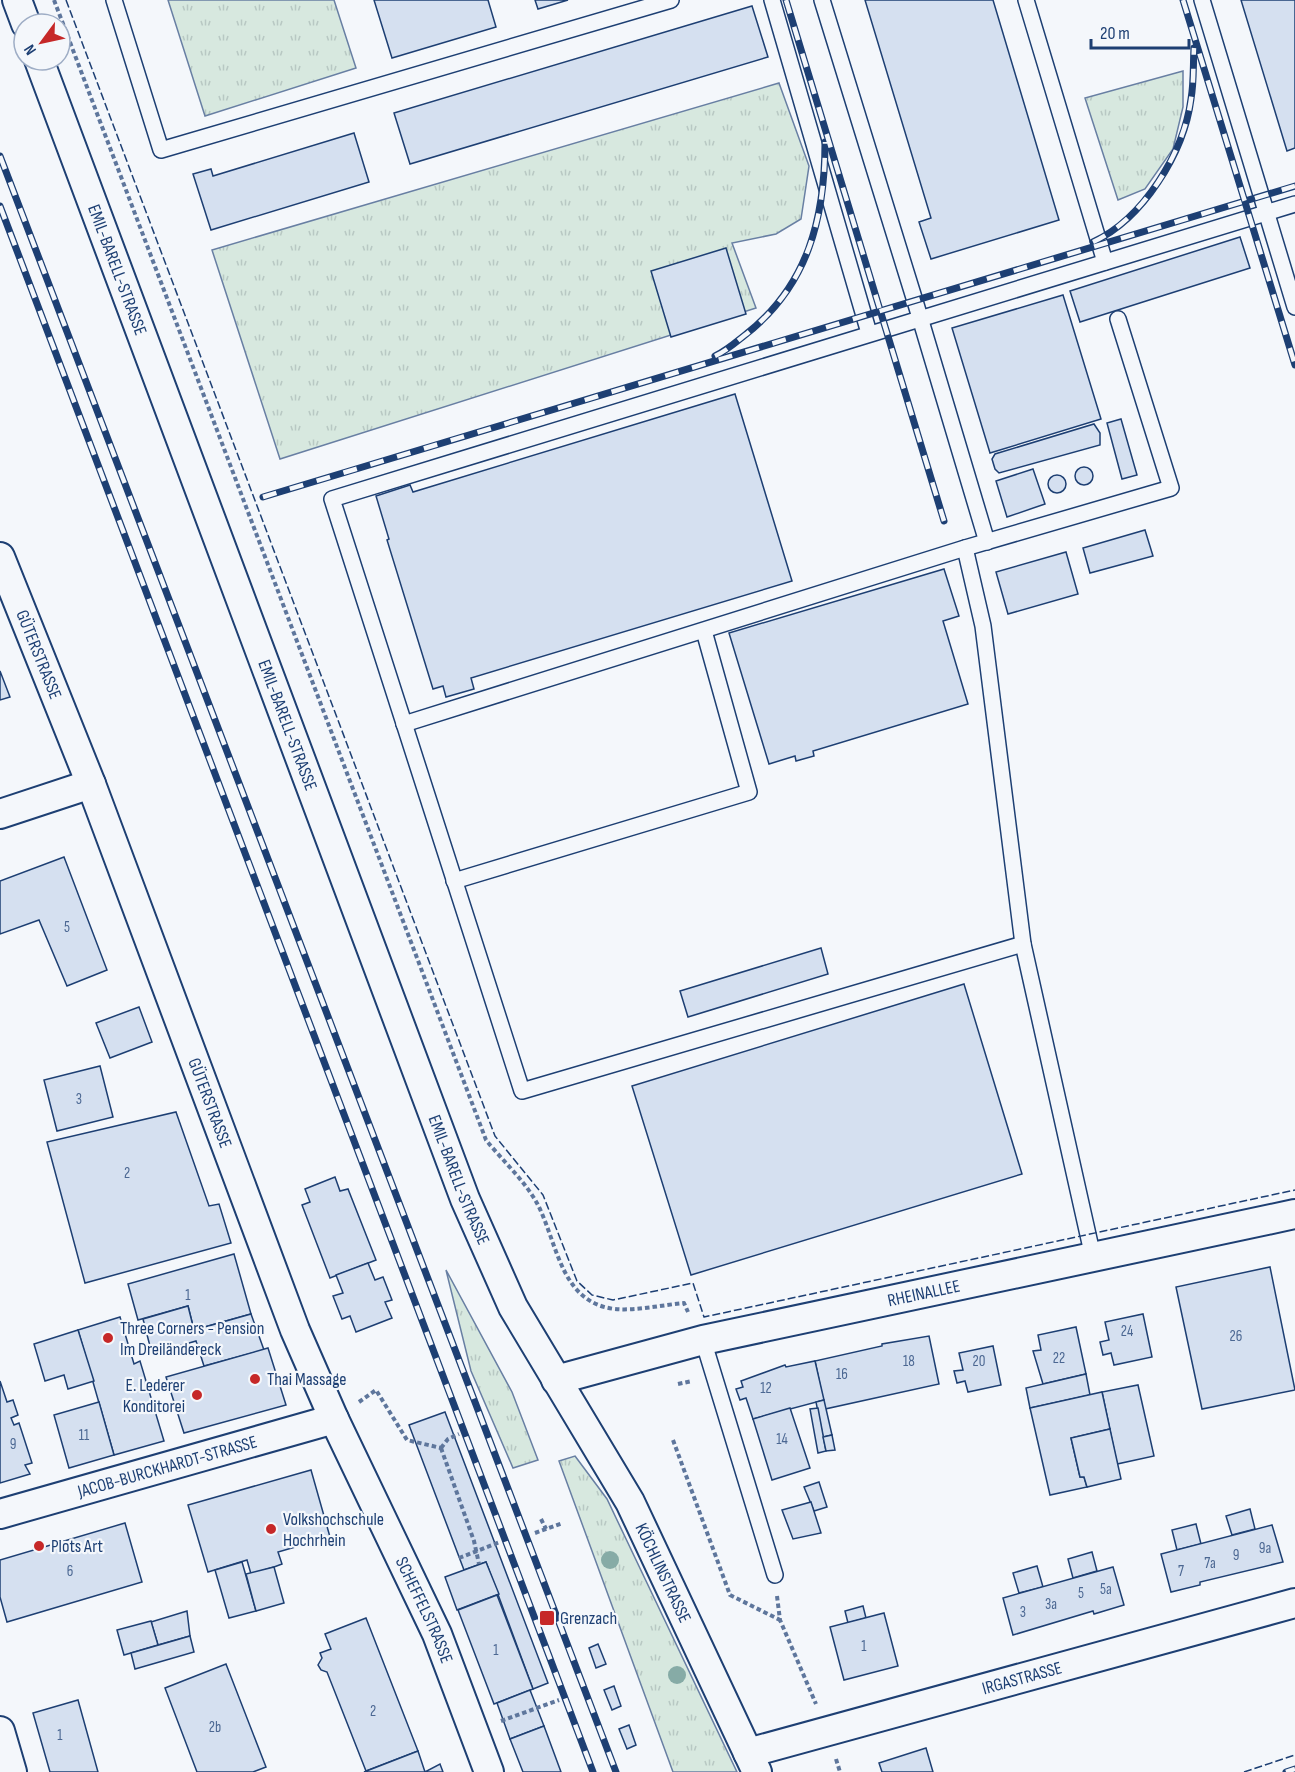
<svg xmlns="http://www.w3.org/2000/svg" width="1295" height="1772" font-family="'Sofia Sans Condensed',sans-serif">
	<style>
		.grass { fill: url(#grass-tufts); stroke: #687fa3; stroke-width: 1.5 }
		.building { fill: #d5e0f0; stroke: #1d3f73; stroke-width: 1.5 }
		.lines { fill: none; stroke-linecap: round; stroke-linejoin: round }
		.service-casing { stroke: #1d3f73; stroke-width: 18 }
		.minor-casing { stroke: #1d3f73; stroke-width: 32 }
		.path { stroke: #5e769c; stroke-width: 4; stroke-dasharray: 4.5 3; stroke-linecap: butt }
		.service { stroke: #f4f7fb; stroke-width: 15 }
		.minor { stroke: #f4f7fb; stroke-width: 28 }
		.rail-casing { stroke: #1d3f73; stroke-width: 7 }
		.rail { stroke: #f4f7fb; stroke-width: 4.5; stroke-dasharray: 14; stroke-linecap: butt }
		.fence { stroke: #1d3f73; stroke-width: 1.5; stroke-dasharray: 8 3; stroke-linecap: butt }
		.tree { fill: #86aba6 }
		.poi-dot { fill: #c62828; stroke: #f4f7fb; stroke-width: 2 }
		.labels { text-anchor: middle; stroke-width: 4.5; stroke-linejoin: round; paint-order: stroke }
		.number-label { font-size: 15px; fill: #4b6792 }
		.street-label { font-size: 18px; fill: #1d3f73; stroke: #f4f7fb }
		.poi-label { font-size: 18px; fill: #1d3f73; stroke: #f4f7fb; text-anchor: start }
	</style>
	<defs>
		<pattern id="grass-tufts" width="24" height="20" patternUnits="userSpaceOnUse" patternTransform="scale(1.5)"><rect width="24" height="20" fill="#d7e8df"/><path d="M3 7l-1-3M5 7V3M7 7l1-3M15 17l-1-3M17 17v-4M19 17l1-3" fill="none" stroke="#b8c8c3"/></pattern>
	</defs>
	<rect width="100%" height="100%" fill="#f4f7fb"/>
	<g class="grass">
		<path d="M168,0H334L356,68L205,116Z"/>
		<path d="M1183,71V107L1173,149L1145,189L1118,200L1085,98Z"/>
		<path d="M779,83L809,166L801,219L776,234L732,243L756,308L280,459L212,250Z"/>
		<path d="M446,1270L512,1392L538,1460L513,1468L471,1371Z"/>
		<path d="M575,1456L607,1499L737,1772H673L559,1461Z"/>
	</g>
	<g class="building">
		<path d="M374,0H488L496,27L392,58Z"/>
		<path d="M535,0H568L538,9Z"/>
		<path d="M865,0H993L1059,220L931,259L919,222L931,218Z"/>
		<path d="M1241,0H1295V148L1287,151Z"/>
		<path d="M752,6L768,57L410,164L394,113Z"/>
		<path d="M354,133L369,182L211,230L193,174L211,169L213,176Z"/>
		<path d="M1240,237L1250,268L1080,322L1070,291Z"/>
		<path d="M726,248L746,314L671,337L651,271Z"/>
		<path d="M1063,295L1101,419L990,453L952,328Z"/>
		<path d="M735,394L792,581L471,678L474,689L446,697L443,686L433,689L387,540L389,539L376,496L410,485L413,492Z"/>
		<path d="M1121,419L1137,475L1122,479L1107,423Z"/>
		<path d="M1094,424L1100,433V445L999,473L995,469L992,459L995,454Z"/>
		<circle cx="1084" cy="476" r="9"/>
		<path d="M1033,469L1045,504L1007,517L996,481Z"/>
		<circle cx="1057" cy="484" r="9"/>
		<path d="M1145,530L1153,556L1090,573L1083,548Z"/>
		<path d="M1066,552L1078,594L1008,614L996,572Z"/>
		<path d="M944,569L959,616L943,621L968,704L813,751L814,756L796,761L795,756L769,764L729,633Z"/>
		<path d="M0,671L10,697L0,700Z"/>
		<path d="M64,857L107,970L67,986L39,920L0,934V881Z"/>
		<path d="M821,948L828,974L688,1017L680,991Z"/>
		<path d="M964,984L1022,1174L691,1275L632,1086Z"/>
		<path d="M139,1007L152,1042L110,1058L96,1023Z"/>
		<path d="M100,1066L113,1117L57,1131L44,1080Z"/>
		<path d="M176,1112L209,1206L219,1204L231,1243L85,1283L47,1142Z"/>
		<path d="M335,1177L340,1191L348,1189L376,1260L330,1278L302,1205L310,1202L305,1189Z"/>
		<path d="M234,1254L251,1314L194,1330L188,1306L138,1320L128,1284Z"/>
		<path d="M368,1263L375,1280L383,1277L392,1300L385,1302L392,1318L356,1332L350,1316L342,1319L333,1296L343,1293L336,1275Z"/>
		<path d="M1270,1267L1295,1390L1202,1409L1176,1287Z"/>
		<path d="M188,1306L194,1330L251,1314L264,1350L204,1366L196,1341L152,1354L143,1319Z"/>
		<path d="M1143,1314L1152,1357L1114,1365L1111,1353L1103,1355L1100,1342L1109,1340L1105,1322Z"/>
		<path d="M120,1317L134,1364L140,1361L164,1441L114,1455L78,1330Z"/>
		<path d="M1076,1327L1086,1374L1043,1384L1033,1351L1041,1350L1038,1335Z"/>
		<path d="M78,1330L94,1381L68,1389L64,1375L45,1381L34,1344Z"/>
		<path d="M929,1336L939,1384L825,1409L815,1361L882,1346V1344Z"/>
		<path d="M993,1346L1001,1385L968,1392L965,1381L957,1383L954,1371L963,1370L959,1353Z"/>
		<path d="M268,1348L286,1405L184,1433L166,1377Z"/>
		<path d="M815,1361L824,1400L753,1419L746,1398L740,1400L736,1389L743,1387L741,1381L785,1365L786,1367Z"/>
		<path d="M1086,1374L1090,1395L1030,1408L1026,1388Z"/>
		<path d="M0,1381L7,1402L13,1400L18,1415L11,1418L14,1425L19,1423L32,1463L25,1465L30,1474L0,1483Z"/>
		<path d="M1138,1385L1154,1456L1117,1464L1102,1392Z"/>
		<path d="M1102,1392L1110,1429L1071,1438L1080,1477H1084L1087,1487L1050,1495L1030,1408Z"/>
		<path d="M824,1400L832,1435L823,1437L816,1402Z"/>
		<path d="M99,1402L114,1455L69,1468L54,1415Z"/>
		<path d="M790,1408L810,1468L772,1480L753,1419Z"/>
		<path d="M818,1408L826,1451L818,1453L810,1409Z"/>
		<path d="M445,1412L548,1683L533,1689L486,1562L464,1570L409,1425Z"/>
		<path d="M1110,1429L1121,1479L1087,1487L1084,1477H1080L1071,1438Z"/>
		<path d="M832,1435L835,1450L826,1451L823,1437Z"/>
		<path d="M311,1470L330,1537L278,1552L282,1564L274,1567L251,1574L247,1560L208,1572L188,1505Z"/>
		<path d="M819,1482L827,1507L814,1511L804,1487Z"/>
		<path d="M811,1502L821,1533L793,1539L782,1510Z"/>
		<path d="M1250,1509L1255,1529L1232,1535L1226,1516Z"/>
		<path d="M125,1523L142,1582L7,1622L0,1597V1560Z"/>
		<path d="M1196,1524L1201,1544L1177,1550L1172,1530Z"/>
		<path d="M1272,1525L1283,1562L1200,1582V1585L1171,1592L1161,1554Z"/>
		<path d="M1092,1552L1097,1571L1073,1578L1068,1559Z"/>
		<path d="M242,1562L256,1611L229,1618L215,1570Z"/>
		<path d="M486,1562L499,1594L457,1610L445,1577Z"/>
		<path d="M1037,1566L1043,1587L1019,1593L1013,1573Z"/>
		<path d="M274,1567L284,1603L256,1611L246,1574Z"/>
		<path d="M1113,1567L1124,1605L1094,1614L1093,1611L1013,1635L1003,1598Z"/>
		<path d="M497,1595L533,1689L494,1704L458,1610Z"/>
		<path d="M863,1606L866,1618L848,1623L845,1611Z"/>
		<path d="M187,1611L190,1636L158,1645L151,1622Z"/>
		<path d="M884,1613L898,1666L844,1680L830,1627Z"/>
		<path d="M366,1618L418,1751L366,1771L327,1672L321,1670L318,1665L322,1658L320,1653L331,1649L325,1634Z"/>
		<path d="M151,1621L158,1645L124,1655L117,1630Z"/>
		<path d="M190,1636L194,1652L135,1669L131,1653Z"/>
		<path d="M598,1644L606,1664L596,1668L589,1648Z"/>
		<path d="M226,1664L266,1767L253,1772H197L165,1688Z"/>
		<path d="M614,1686L621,1706L612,1710L604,1690Z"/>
		<path d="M530,1690L544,1726L510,1739L497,1703Z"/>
		<path d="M78,1700L98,1772H50L33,1713Z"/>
		<path d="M629,1725L636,1745L627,1749L619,1729Z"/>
		<path d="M544,1726L561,1772H523L510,1739Z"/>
		<path d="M926,1748L933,1772H882L879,1763Z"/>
		<path d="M418,1751L425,1772L440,1764L443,1772H364Z"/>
	</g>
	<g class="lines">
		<g class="service-casing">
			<g id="service">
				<path d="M114,0L161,150L671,0"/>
				<path d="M772,0L869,333"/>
				<path d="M822,0L915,301L987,542"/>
				<path d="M1026,0L1105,262"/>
				<path d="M1202,0L1295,307"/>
				<path d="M965,548L983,626L1023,944L1093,1257"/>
				<path d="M404,724L965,548L1171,488L1118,319"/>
				<path d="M454,881L749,792L704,631"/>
				<path d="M1023,944L522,1091L332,499L1295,204"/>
				<path d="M703,1340L775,1575"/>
			</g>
		</g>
		<g class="minor-casing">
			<g id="minor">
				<path d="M17,0L26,24"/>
				<path id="s1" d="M39,60L465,1199L513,1307L630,1502L757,1772"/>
				<path id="s2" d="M0,557L91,784L295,1330L334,1419L437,1634L489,1772"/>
				<path d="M0,814L91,784"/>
				<path id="s3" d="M556,1380L703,1340L1295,1214"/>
				<path id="s4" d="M0,1514L334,1419"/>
				<path d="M0,1731L12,1772"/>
				<path id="s5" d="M748,1753L1295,1603"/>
			</g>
		</g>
		<g class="path">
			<path d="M54,0L486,1140C502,1160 526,1182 538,1205C558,1245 561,1303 615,1309C636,1311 662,1305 684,1303L688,1312"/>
			<path d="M678,1384L692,1381"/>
			<path d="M359,1402L376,1390L407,1440L441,1448"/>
			<path d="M673,1440L730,1595L780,1620"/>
			<path d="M441,1448L474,1541L479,1564"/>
			<path d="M441,1448L448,1439L459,1434"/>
			<path d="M541,1519L546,1529"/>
			<path d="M535,1533L563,1523"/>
			<path d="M459,1558L500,1542"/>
			<path d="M777,1596L780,1620L816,1704"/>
			<path d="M501,1721L559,1700"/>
			<path d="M836,1759L840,1772"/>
		</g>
		<use href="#service" class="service"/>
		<use href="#minor" class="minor"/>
		<g class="rail-casing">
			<g id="rail">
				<path d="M786,0L944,521"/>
				<path d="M1183,0L1295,365"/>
				<path d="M0,156L616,1772"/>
				<path d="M0,206L593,1772"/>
				<path d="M1093,242C1143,219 1184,153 1191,99C1194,82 1193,65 1194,48"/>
				<path d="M715,356C726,351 735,343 745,335C808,286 825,218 825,142"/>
				<path d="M263,497L1295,186"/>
				<path d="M1286,1772L1295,1769"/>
			</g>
		</g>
		<use href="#rail" class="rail"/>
		<g class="fence">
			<path d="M66,0L495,1136L543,1195L577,1281L592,1295L613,1300L693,1283L704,1317L1295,1190"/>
			<path d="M1244,1772L1295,1755"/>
		</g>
	</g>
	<g class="tree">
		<circle cx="610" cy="1560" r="9"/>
		<circle cx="677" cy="1675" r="9"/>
	</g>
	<g class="poi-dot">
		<circle cx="108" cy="1338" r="6"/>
		<circle cx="255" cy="1379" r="6"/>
		<circle cx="197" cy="1395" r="6"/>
		<circle cx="271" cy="1529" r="6"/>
		<circle cx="39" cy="1546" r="6"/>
		<rect x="539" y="1610" width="16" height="16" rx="3"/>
	</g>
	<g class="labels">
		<g class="number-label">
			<text x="67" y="932">5</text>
			<text x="79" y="1104">3</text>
			<text x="127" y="1178">2</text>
			<text x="188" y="1300">1</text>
			<text x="1127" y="1336">24</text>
			<text x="1236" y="1341">26</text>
			<text x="1059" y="1363">22</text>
			<text x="909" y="1366">18</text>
			<text x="979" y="1366">20</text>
			<text x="842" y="1379">16</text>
			<text x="766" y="1393">12</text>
			<text x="84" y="1440">11</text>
			<text x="782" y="1444">14</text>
			<text x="13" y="1449">9</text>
			<text x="1265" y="1553">9a</text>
			<text x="1236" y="1560">9</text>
			<text x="1210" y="1568">7a</text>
			<text x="70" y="1576">6</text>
			<text x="1181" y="1576">7</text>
			<text x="1106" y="1594">5a</text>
			<text x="1081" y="1598">5</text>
			<text x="1051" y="1609">3a</text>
			<text x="1023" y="1617">3</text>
			<text x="864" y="1651">1</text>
			<text x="496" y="1655">1</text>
			<text x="373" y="1716">2</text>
			<text x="215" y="1732">2b</text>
			<text x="60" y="1740">1</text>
		</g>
		<g class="street-label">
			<text dy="6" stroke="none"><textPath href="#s1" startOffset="224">EMIL-BARELL-STRASSE</textPath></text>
			<text dy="6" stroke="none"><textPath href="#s2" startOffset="105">GÜTERSTRASSE</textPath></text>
			<text dy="6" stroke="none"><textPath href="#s1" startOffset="710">EMIL-BARELL-STRASSE</textPath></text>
			<text dy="6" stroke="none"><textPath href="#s2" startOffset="585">GÜTERSTRASSE</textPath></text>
			<text dy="6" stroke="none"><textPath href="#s1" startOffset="1196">EMIL-BARELL-STRASSE</textPath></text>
			<text dy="6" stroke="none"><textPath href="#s3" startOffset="378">RHEINALLEE</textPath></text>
			<text dy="6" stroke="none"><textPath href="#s4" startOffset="174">JACOB-BURCKHARDT-STRASSE</textPath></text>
			<text dy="6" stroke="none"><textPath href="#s1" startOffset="1640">KÖCHLINSTRASSE</textPath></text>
			<text dy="6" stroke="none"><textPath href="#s2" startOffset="1136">SCHEFFELSTRASSE</textPath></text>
			<text dy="6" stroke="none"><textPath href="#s5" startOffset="284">IRGASTRASSE</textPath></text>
		</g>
		<g class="poi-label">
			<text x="120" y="1334">Three Corners - Pension<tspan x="120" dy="21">Im Dreiländereck</tspan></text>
			<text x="267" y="1385">Thai Massage</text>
			<text x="185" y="1391" text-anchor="end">E. Lederer<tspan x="185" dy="21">Konditorei</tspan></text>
			<text x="283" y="1525">Volkshochschule<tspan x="283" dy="21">Hochrhein</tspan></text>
			<text x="51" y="1552">Plots Art</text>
			<text x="560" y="1624">Grenzach</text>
		</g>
	</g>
	<g transform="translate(42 42) rotate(237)"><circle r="28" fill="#f4f7fb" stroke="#9eadc5" stroke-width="1.5"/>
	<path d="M0-4.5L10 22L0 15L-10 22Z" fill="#c62828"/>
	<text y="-9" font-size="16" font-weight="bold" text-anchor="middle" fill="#1d3f73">N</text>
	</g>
	<path d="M1091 39v9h98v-9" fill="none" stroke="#1d3f73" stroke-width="3"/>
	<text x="1100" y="39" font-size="18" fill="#1d3f73" stroke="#f4f7fb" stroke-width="4.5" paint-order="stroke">20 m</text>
</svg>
